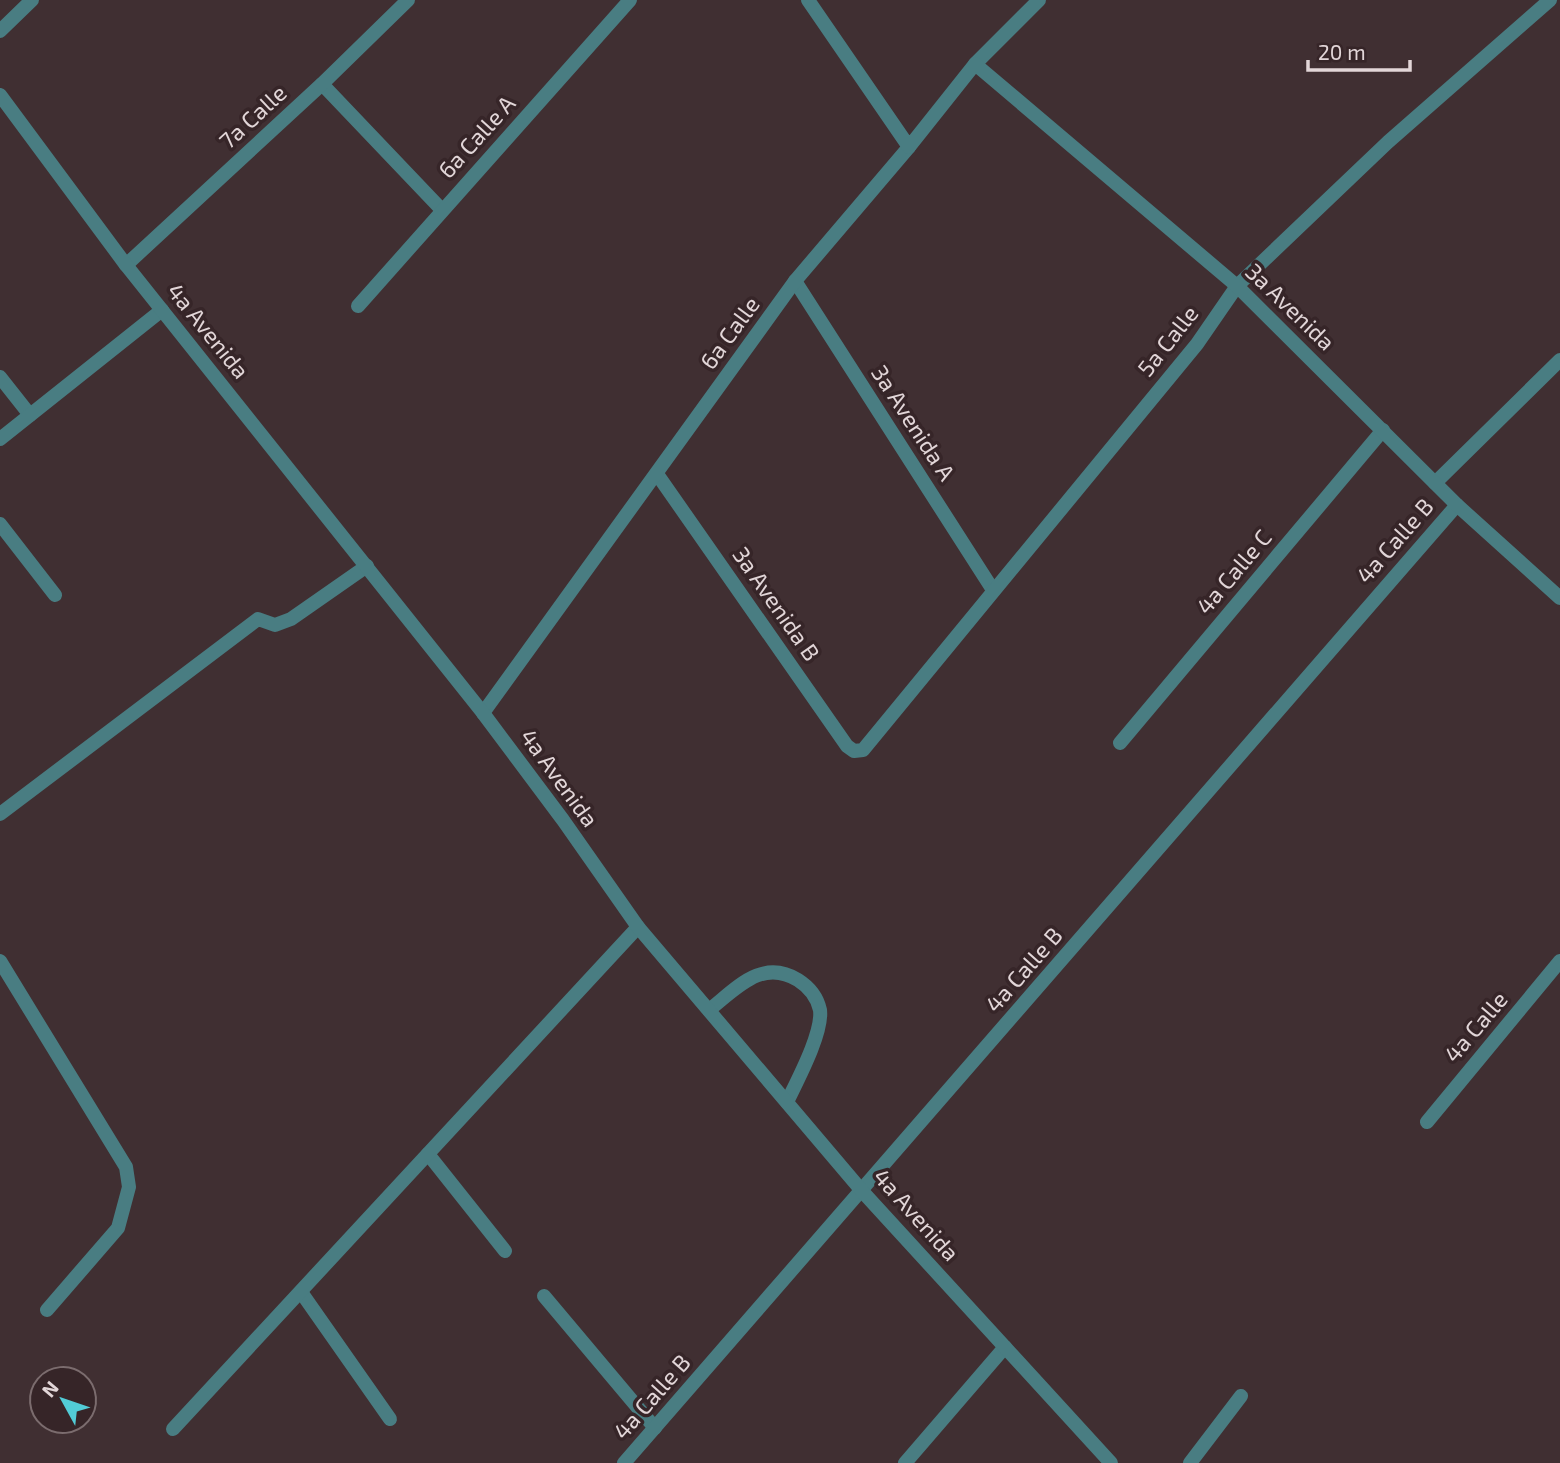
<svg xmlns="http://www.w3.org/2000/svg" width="1560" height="1463" font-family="'Exo 2',sans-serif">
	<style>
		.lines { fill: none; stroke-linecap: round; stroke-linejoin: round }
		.service { stroke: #497d82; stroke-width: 14 }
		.minor { stroke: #497d82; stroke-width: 14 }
		.tertiary { stroke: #497d82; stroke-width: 14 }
		.labels { text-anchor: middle; stroke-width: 7; stroke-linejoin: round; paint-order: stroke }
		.street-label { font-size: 23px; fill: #e2d6d8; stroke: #362528 }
	</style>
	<rect width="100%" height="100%" fill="#402f32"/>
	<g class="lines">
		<g class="service">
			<path d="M0,524L55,595"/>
			<path d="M0,814L258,619L275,625L291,619L367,566"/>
			<path d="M0,961L126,1167L129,1187L118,1228L47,1310"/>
			<path d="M709,1010C737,988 762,958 798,980C809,987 817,996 820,1010C823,1033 797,1081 787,1102"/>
			<path d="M428,1154L505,1251"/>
			<path d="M301,1292L390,1419"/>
			<path d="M1190,1463L1241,1396"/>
		</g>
		<g class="minor">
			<path d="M0,31L32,0"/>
			<path d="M975,64L1039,0"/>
			<path d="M322,84L442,210"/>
			<path d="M126,265L322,84L408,0"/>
			<path d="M795,281L993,590"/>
			<path d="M358,306L630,0"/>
			<path d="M0,377L30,415"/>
			<path d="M0,439L162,310"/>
			<path d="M657,474L847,746L854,751L863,750L1197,344L1237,286L1388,142L1550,0"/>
			<path d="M1435,483L1560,360"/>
			<path d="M483,713L795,281L909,147"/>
			<path d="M1120,743L1383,430"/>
			<path d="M1427,1122L1560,961"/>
			<path d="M544,1296L655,1428"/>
			<path d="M173,1429L638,927"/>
			<path d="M624,1463L1457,505"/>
			<path d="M905,1463L1005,1347"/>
		</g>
		<g class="tertiary">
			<path d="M808,0L909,147L975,64L1237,286L1457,505L1560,598"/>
			<path d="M0,95L126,265L483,713L563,820L638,927L862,1191L1111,1463"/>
		</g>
	</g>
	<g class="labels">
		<g class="street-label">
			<text transform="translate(253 117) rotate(-43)" y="8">7a Calle</text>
			<text transform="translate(477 137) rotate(-48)" y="8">6a Calle A</text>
			<text transform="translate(1290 307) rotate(44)" y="8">3a Avenida</text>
			<text transform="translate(208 331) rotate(51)" y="8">4a Avenida</text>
			<text transform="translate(730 333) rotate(-54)" y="8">6a Calle</text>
			<text transform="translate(1168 341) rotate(-52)" y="8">5a Calle</text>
			<text transform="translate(913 423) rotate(57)" y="8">3a Avenida A</text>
			<text transform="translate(1395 541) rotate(-49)" y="8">4a Calle B</text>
			<text transform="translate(1234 572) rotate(-50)" y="8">4a Calle C</text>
			<text transform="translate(776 604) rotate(55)" y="8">3a Avenida B</text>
			<text transform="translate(559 778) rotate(54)" y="8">4a Avenida</text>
			<text transform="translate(1024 970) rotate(-49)" y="8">4a Calle B</text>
			<text transform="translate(1476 1027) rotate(-50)" y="8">4a Calle</text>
			<text transform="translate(916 1215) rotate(48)" y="8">4a Avenida</text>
			<text transform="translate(652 1397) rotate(-49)" y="8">4a Calle B</text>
		</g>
	</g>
	<g transform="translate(63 1400) rotate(310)"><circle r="33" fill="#362528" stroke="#7b6c6e" stroke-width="2"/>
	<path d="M0-5L12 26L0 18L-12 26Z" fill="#52ccd6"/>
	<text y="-10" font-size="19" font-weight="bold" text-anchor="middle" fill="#e2d6d8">N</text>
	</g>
	<path d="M1308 60v10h102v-10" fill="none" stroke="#e2d6d8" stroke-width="3.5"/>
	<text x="1318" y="60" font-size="21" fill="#e2d6d8" stroke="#362528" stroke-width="5" paint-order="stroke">20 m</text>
</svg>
